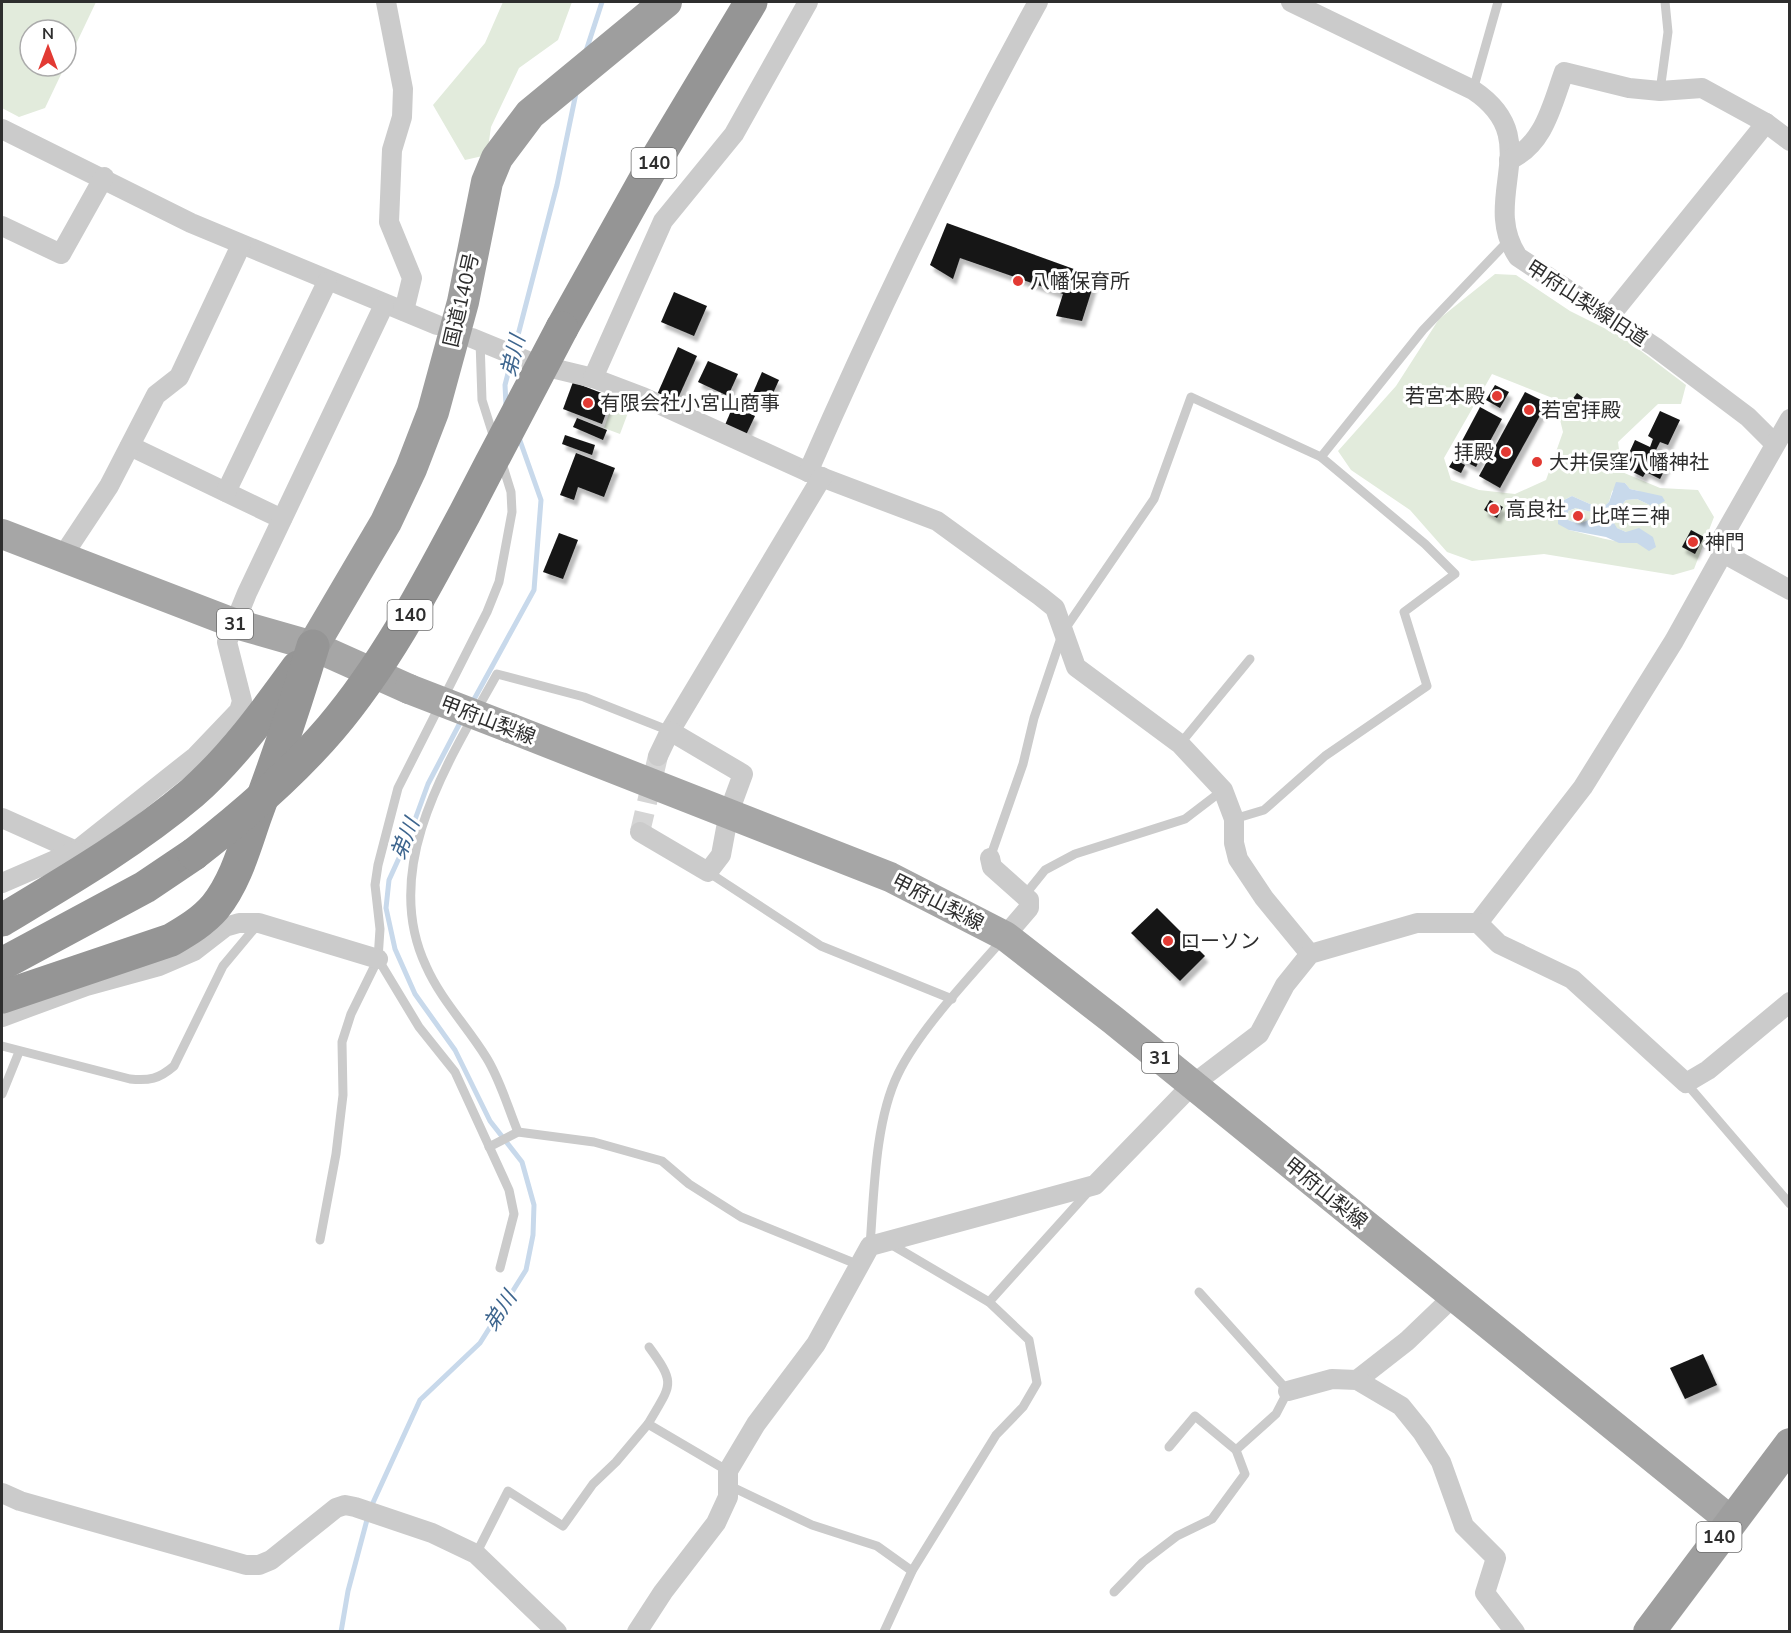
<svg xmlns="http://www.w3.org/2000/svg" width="1791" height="1633" font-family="'Nunito Sans','Noto Sans JP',sans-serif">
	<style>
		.green { fill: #e2ebdc; fill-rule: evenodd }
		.water { fill: #c8d9eb }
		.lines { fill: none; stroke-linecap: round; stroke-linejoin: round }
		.stream { stroke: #c8d9eb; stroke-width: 5 }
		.building { fill: #151515; filter: url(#shadow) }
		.minor-tunnel { stroke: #d5d5d5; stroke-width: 20; stroke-dasharray: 20 10; stroke-linecap: butt }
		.service { stroke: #cbcbcb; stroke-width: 9 }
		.minor { stroke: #cbcbcb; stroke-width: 20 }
		.primary { stroke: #a6a6a6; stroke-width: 30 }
		.trunk { stroke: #9e9e9e; stroke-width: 32 }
		.motorway { stroke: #959595; stroke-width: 33 }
		.primary-bridge { stroke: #a6a6a6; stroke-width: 30 }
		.motorway-bridge { stroke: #959595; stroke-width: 33 }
		.poi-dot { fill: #e23a33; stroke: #fff; stroke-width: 2 }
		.labels { text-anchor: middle; stroke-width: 6; stroke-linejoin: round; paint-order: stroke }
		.shield { fill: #fff; stroke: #6d6d6d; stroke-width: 1.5 }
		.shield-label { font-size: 18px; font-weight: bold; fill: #2e2e2e }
		.poi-label { font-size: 20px; fill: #2e2e2e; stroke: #fff; text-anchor: start }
		.street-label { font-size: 20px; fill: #2e2e2e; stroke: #fff }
		.water-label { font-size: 21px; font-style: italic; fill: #3d658e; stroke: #fff }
	</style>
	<defs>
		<filter id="shadow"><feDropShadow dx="3.5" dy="6" stdDeviation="1.5" flood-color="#0004"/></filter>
	</defs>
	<rect width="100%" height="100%" fill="#fff"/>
	<g class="green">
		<path d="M2,2H96L66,65V30H30V66H65L45,108L19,117L2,108Z"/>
		<path d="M503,2H572L558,40L519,68L491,127L487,155L465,160L433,105L485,43Z"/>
		<path d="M1495,274L1516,275L1570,311L1624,338L1686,385L1681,404H1658L1618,442L1622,472L1660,488L1698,490L1714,517L1694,569L1673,575L1544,554L1472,561L1447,552L1410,510L1351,470L1338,451L1396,386L1439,319ZM1492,374L1555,399L1563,432L1546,480L1515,494L1479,490L1451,480L1444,458ZM1625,483L1630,489L1639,491L1654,507L1637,499L1626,500C1615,515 1592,514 1577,508L1568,511V520L1579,524L1593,518L1626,532L1637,543C1614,543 1592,535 1569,530L1562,501L1572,496L1601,509L1609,502L1612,491Z"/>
		<path d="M615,396L632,402L620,434L604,428Z"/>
	</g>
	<path class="water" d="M1616,482L1625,483L1630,489L1662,496L1665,501L1654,507L1637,499L1626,500C1613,517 1595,514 1576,508L1568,511V520L1579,524L1593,518L1612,520L1617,528L1626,532L1639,528L1653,537L1656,547L1649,551L1637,543H1619L1606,537L1569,530L1558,524V510L1562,501L1572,496L1601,509L1609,502Z"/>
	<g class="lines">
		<g class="stream">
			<path d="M586,51L602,2"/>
			<path d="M506,405L505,385L557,185L576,93"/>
			<path d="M472,703L534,590L541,500L518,435"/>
			<path d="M371,1507L420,1400L480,1343L526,1270L533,1235L534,1205L522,1162L490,1121L455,1050L415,994L395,949L386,908L389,880L409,836L428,784L462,719"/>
			<path d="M341,1632L348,1591L368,1516"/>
		</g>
	</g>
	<g class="building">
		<path d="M947,223L1096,277L1082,321L1056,316L1063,294L960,258L953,279L930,265Z"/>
		<path d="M674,292L707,306L694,336L661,322Z"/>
		<path d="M678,347L697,356L675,405L656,397Z"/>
		<path d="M708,361L738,374L728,396L698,382Z"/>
		<path d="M762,372L779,380L769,402L752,395Z"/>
		<path d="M573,382L612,397L602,424L563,409Z"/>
		<path d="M1495,385L1509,392L1500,408L1486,400Z"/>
		<path d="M1525,392L1547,403L1500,488L1479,476Z"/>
		<path d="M1577,393L1589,402L1581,412L1569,404Z"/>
		<path d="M733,406L755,416L746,435L725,425Z"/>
		<path d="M1480,407L1502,419L1476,467L1454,456Z"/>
		<path d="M1660,411L1680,420L1668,445L1660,442L1656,450L1671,457L1660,479L1646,472L1643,477L1631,471L1633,466L1625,462L1635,440L1650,447L1653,439L1648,436Z"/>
		<path d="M577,418L607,430L603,440L573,427Z"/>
		<path d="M565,435L595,445L592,455L562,444Z"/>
		<path d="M576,453L615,468L604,497L578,487L574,500L560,495Z"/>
		<path d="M1454,459L1465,465L1461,473L1449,467Z"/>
		<path d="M1490,500L1503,507L1497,518L1484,510Z"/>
		<path d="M1575,511L1584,514L1582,521L1572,517Z"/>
		<path d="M1691,530L1704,537L1695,554L1682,547Z"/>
		<path d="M559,533L578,540L563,579L543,572Z"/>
		<path d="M1157,908L1205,956L1180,981L1131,933Z"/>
		<path d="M1703,1354L1717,1385L1685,1399L1670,1368Z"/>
	</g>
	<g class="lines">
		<path class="minor-tunnel" d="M640,832L658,756"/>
		<g class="service">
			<path d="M1473,90L1498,2"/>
			<path d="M1660,91L1668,32L1665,2"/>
			<path d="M480,341L482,400L494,438"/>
			<path d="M1180,744L1250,659"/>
			<path d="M1234,819L1264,810L1325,756L1427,686L1404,612L1455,574L1425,544L1321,457L1423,330L1508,241"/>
			<path d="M990,858L1023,764L1034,718L1063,632L1154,499L1191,397L1321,457"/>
			<path d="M708,872L821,946L952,999"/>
			<path d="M1024,896L1045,870L1075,854L1185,819L1223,790"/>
			<path d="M378,959L419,1027L455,1072L509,1190L514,1214L500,1268"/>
			<path d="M2,1046L130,1079C149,1081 159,1079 174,1066L223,966L259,923"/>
			<path d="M1686,1083L1790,1204"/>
			<path d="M2,1094L19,1052"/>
			<path d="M518,1132C508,1108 500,1079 486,1057C467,1026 441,1000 426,966C379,866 450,759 497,674L584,697L670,731"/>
			<path d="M489,1147L518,1132L594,1142L662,1161L689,1184L741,1217L859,1265"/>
			<path d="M320,1240L336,1154L343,1095L342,1042L351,1014L378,959L380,929L375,885L378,865L398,788L487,612L499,582L512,512L511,492L502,463"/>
			<path d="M870,1246C874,1193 875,1121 898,1074C920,1029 970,977 1003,939"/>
			<path d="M989,1302L1089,1191"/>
			<path d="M648,1424C671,1384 677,1385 649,1347"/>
			<path d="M1169,1447L1195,1416L1236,1450"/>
			<path d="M728,1485L812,1525L877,1546L912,1571"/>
			<path d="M476,1554L508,1491L563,1526L593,1484L616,1462L648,1424L728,1471"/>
			<path d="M1114,1592L1143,1562L1177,1536L1212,1519L1245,1474L1236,1450L1276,1414L1288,1391L1199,1292"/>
			<path d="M884,1632L912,1571L996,1435L1023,1407L1037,1383L1029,1340L989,1302L887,1242"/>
		</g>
		<g class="minor">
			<path d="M386,2L403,89L402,117L392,150L389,222L412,278L404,311"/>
			<path d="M1291,2L1473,90C1548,140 1478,197 1518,257L1655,347L1748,417L1775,444"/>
			<path d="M2,129L191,223L437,325"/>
			<path d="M1509,160C1544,145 1552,105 1564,72L1629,88L1660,91L1702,88L1766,123L1790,141"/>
			<path d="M2,226L61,254L104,177"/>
			<path d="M1610,316L1766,123"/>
			<path d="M472,338L535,364L593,378L643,397L808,472L937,521L1040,596L1055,608L1076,667L1180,744L1223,790L1234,819V843L1238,859L1264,898L1310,954"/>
			<path d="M593,378L663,221L734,134L808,2"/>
			<path d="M130,446L282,519"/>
			<path d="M808,472C878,312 954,154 1038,2"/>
			<path d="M226,492L327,282"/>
			<path d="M1723,553L1721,540L1790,419"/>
			<path d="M1723,553L1790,590"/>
			<path d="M62,557L109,486L156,395L179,377L241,245"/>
			<path d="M658,756L670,731L822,477"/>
			<path d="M2,818L76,851L196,756L239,711L242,701L227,642L247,593L384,305"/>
			<path d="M640,832L708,872L721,855L729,812L743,774L670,731"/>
			<path d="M990,858L992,867L1029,900V908L1005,936"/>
			<path d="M2,883L76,851"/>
			<path d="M1478,923L1583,787L1674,641L1723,553"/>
			<path d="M2,1017L86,986L159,966L194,951L225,927L239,923H259L378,959"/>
			<path d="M1357,1380L1407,1341L1454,1296"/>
			<path d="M1288,1391L1332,1379L1357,1380L1401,1406L1422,1432L1441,1462L1464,1526L1496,1558L1485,1593L1515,1632"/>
			<path d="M2,1493L20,1501L246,1565H259L271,1560L336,1508L345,1505L355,1507L432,1533L476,1554L557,1632"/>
			<path d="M637,1632L663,1592L716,1523L728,1497V1471L756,1424L816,1344L870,1246L1095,1185L1192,1085L1259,1034L1285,985L1310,954L1417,923H1478L1499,944L1572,979L1686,1083L1708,1070L1790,1002"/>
		</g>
		<g class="primary">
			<path d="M2,534L236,624L313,646L409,689"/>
			<path d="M510,728L890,877L1005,936L1113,1020L1731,1521"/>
		</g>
		<g class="trunk">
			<path d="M313,646L386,522L411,469L433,412L463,302L487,182L497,158L530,114L666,2"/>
			<path d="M1649,1632L1790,1444"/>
		</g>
		<g class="motorway">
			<path d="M562,328L653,165L751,2"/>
			<path d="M2,920C67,881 134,842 192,793C233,757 266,711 298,667"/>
			<path d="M2,964L145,887L194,854"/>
			<path d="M2,997L171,940C188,930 203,921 215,907C236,881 245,846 256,815C277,759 296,703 313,646"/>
		</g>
		<path class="primary-bridge" d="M409,689L510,728"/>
		<path class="motorway-bridge" d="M194,854C243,816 290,776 331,728C386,663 425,588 465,513C497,451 530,389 562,328"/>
	</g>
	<g class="poi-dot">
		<circle cx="1018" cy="281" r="6"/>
		<circle cx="1497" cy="396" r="6"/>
		<circle cx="588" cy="403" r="6"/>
		<circle cx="1529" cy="410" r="6"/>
		<circle cx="1506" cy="452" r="6"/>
		<circle cx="1537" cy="462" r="6"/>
		<circle cx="1494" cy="509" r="6"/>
		<circle cx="1578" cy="516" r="6"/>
		<circle cx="1693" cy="542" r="6"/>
		<circle cx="1168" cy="941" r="6"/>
	</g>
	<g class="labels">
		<g class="shield">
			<rect x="631.5" y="148" width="45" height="30" rx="4.5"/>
			<rect x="387.5" y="600" width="45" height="30" rx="4.5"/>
			<rect x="217" y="609" width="36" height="30" rx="4.5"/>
			<rect x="1142" y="1043" width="36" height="30" rx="4.5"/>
			<rect x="1696.5" y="1522" width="45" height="30" rx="4.5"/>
		</g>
		<g class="shield-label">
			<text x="654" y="169">140</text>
			<text x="410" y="621">140</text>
			<text x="235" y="630">31</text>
			<text x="1160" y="1064">31</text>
			<text x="1719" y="1543">140</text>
		</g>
		<g class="poi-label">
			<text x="1030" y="288">八幡保育所</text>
			<text x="1485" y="403" text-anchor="end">若宮本殿</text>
			<text x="600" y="410">有限会社小宮山商事</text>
			<text x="1541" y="417">若宮拝殿</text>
			<text x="1494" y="459" text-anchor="end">拝殿</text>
			<text x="1549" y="469">大井俣窪八幡神社</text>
			<text x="1506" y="516">高良社</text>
			<text x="1590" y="523">比咩三神</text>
			<text x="1705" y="549">神門</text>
			<text x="1180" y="948">ローソン</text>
		</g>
		<g class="street-label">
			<text transform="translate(461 300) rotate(-77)" y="7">国道140号</text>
			<text transform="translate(1587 303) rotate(33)" y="7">甲府山梨線旧道</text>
			<text transform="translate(488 720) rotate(21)" y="7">甲府山梨線</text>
			<text transform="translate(938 902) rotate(27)" y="7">甲府山梨線</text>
			<text transform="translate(1326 1193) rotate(39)" y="7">甲府山梨線</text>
		</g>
		<g class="water-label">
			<text transform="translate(513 356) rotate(-76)" y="7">弟川</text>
			<text transform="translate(405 839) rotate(-68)" y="7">弟川</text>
			<text transform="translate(500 1311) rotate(-57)" y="7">弟川</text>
		</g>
	</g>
	<rect width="1791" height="1633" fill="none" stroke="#2e2e2e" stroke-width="6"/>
	<g transform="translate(48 48)"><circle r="28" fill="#ffffff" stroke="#ababab" stroke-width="1.5"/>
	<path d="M0-4.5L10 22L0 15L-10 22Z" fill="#e23a33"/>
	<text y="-9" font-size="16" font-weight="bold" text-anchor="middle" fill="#2e2e2e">N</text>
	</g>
</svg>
